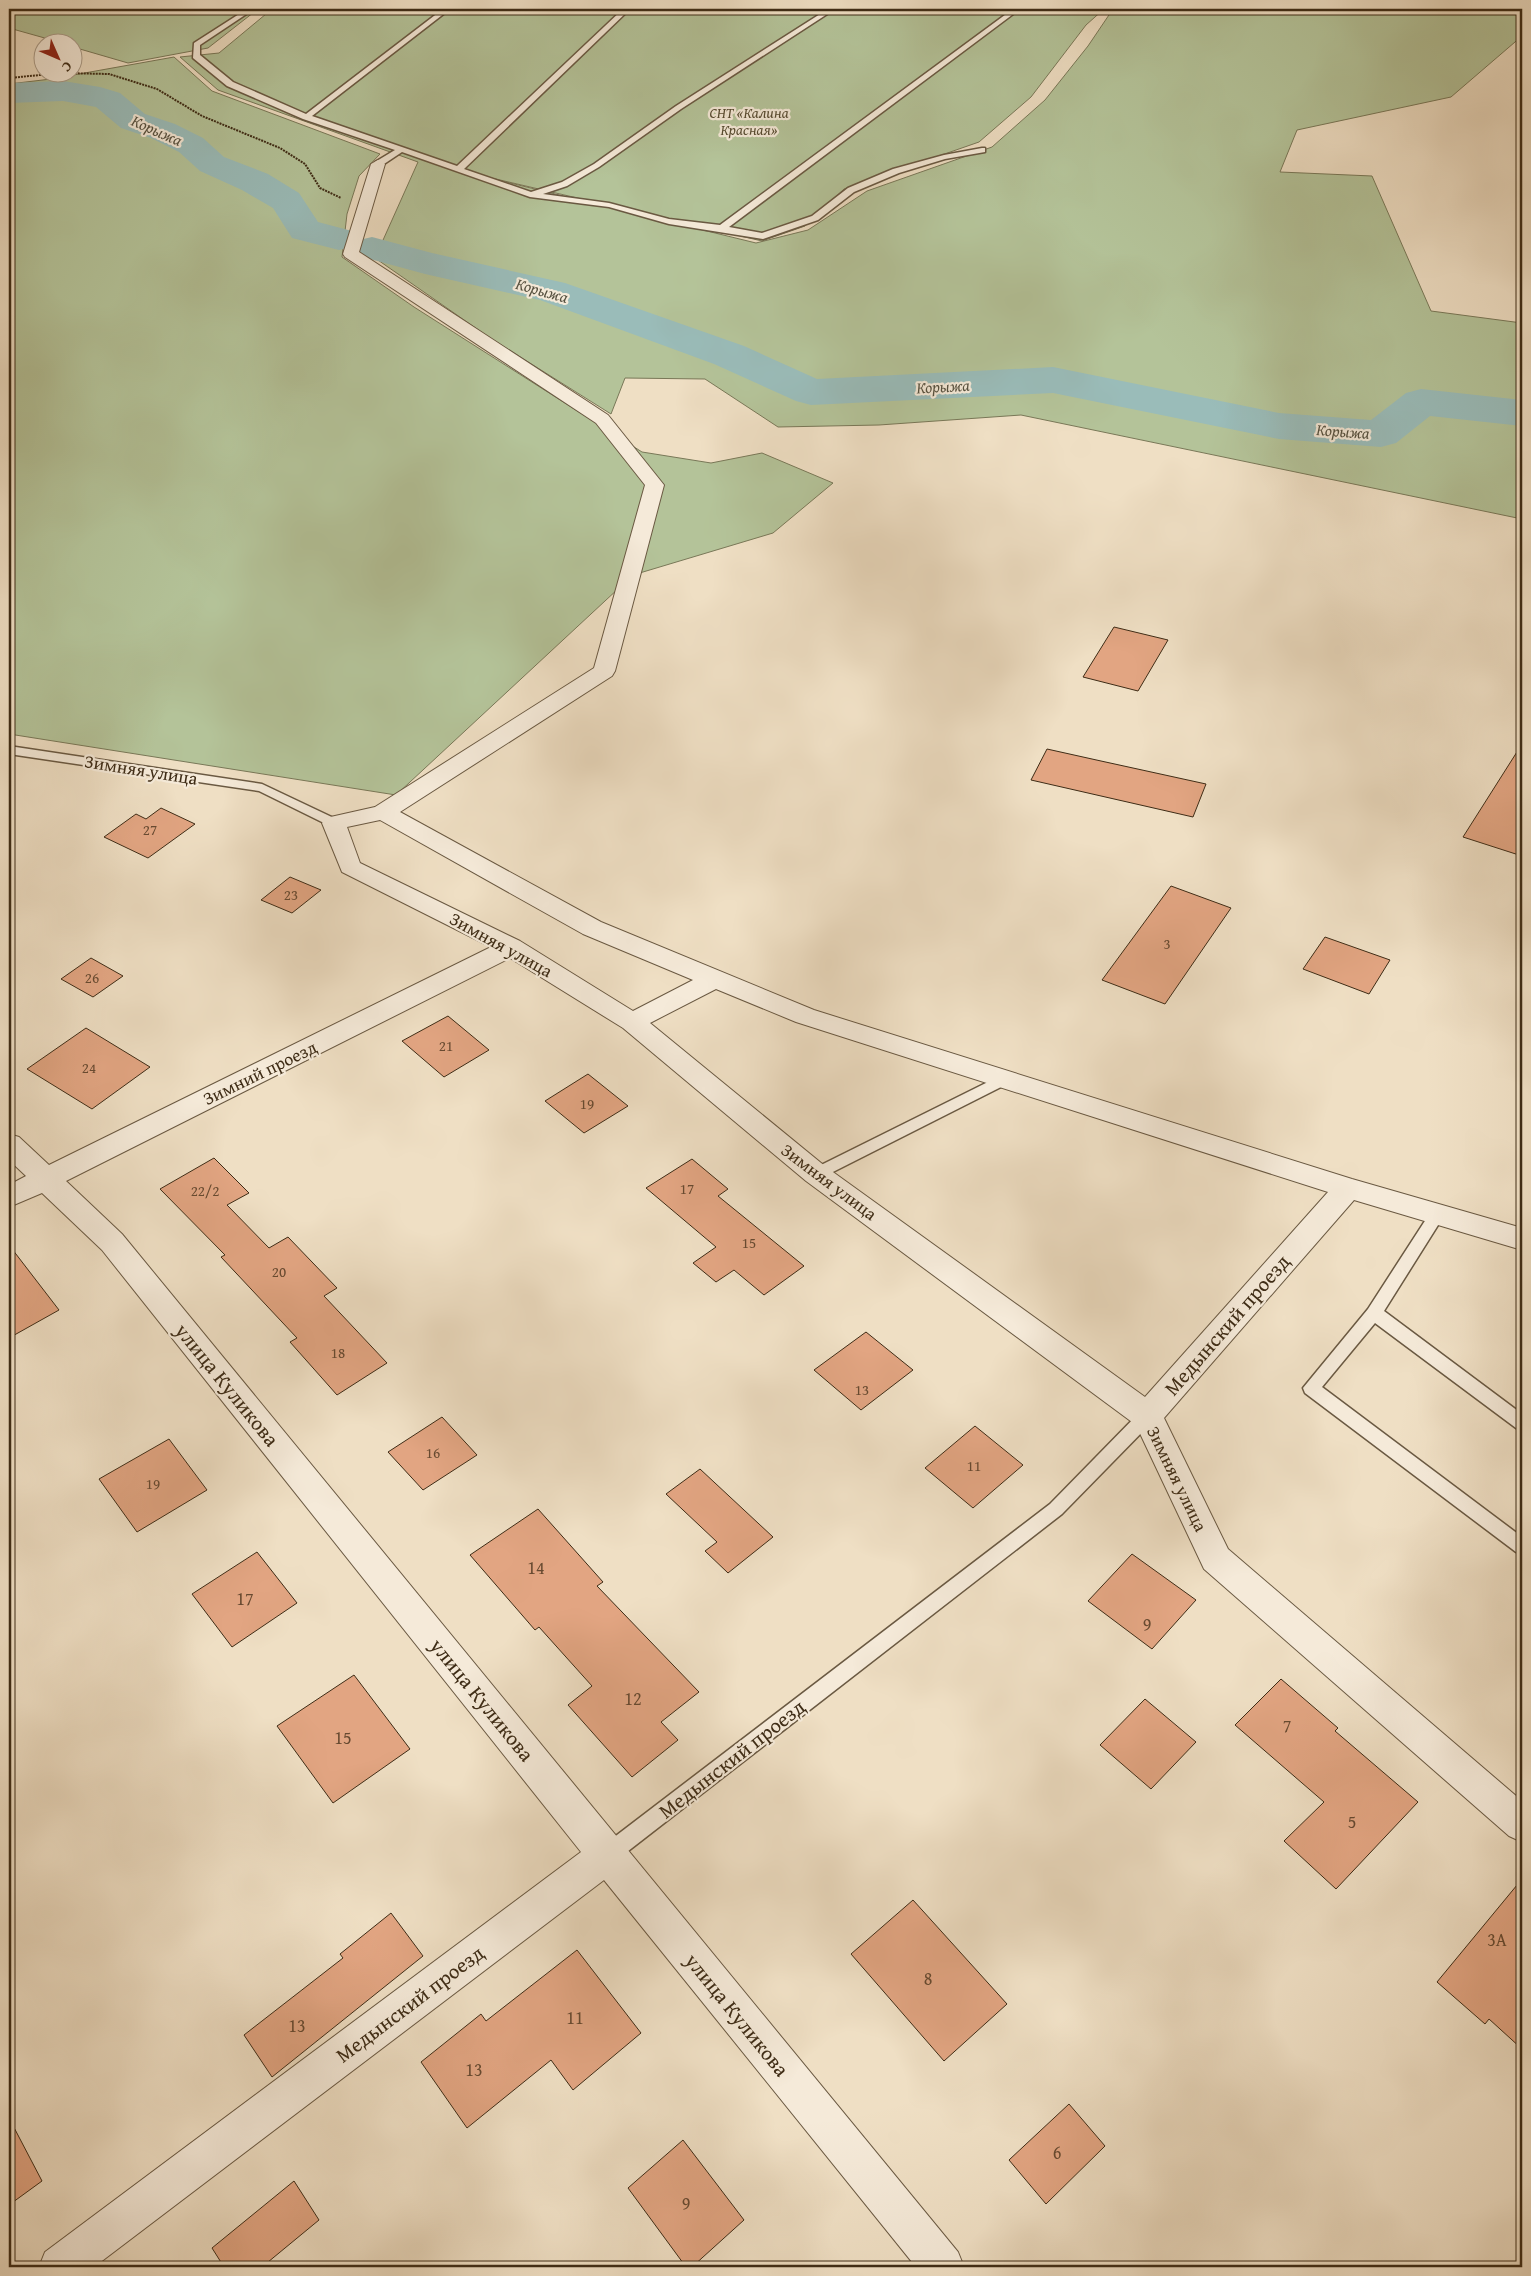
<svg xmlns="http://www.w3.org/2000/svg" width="1531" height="2276" font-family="'Gentium Book Plus',serif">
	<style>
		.green { fill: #b4c399; stroke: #797858 }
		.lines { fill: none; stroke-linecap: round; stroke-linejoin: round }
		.river { fill: #9abcb9; fill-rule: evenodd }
		.building { fill: #e2a582; stroke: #3e2c16 }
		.lane-casing { stroke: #6a5942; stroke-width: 3 }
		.street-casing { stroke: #6a5942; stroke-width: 2 }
		.path { stroke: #3e2c16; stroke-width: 2; stroke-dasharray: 2 1; stroke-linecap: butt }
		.lane { fill: #f5ead9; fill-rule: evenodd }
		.street { fill: #f5ead9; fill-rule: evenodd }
		.labels { text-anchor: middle; stroke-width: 4.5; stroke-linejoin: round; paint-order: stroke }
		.far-park-label { font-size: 15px; font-style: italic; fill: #564a30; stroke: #f5ead9 }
		.number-label { font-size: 15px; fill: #674a31 }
		.far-water-label { font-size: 16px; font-style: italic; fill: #55503f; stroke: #f5ead9 }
		.street-label { font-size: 18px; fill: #3e2c16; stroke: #f5ead9 }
		.near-number-label { font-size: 18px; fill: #674a31 }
		.near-street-label { font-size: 21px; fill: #3e2c16; stroke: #f5ead9 }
	</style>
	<rect width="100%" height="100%" fill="#efdfc4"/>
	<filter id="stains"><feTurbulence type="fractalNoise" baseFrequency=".004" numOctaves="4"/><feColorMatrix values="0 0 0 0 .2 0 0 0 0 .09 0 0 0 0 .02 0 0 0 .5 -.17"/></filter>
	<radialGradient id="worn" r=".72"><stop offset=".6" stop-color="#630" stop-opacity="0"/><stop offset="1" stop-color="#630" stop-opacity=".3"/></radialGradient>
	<g class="green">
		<path d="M9,9H258L208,48L128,63L73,47L72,42H59L9,28Z"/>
		<path d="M272,9H1104L1086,25L1031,97L979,142L844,189L805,226L762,241L457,170L756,243L808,230L867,191L992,147L1045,100L1088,46L1113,9H1522V36L1451,97L1297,130L1280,172L1372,176L1431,311L1522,323V519L1021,415L879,425L778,427L705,379L625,378L611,414L490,338L375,258L418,162L218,90L180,57L219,53Z"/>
		<path d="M174,57L212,91L380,154L359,176L347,214L342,257L414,307L642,452L711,463L762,453L833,483L773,533L633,575L396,795L9,734V84L51,79Z"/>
	</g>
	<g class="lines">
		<g class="river">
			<path d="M63,81L100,87L120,93L145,114L175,124L203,138L224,157L268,174L299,193L318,222L352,231L358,239L352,247L339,250L292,238L273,208L242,190L200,171L179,152L151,138L121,128L96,107L63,101L9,103V83Z"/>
			<path d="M372,237L432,253L565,283L744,346L817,379L1053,367L1279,413L1371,420L1406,393L1421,389L1522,400V426L1430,416L1396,443L1381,447L1279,439L1053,393L811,405L796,401L714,364L540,300L425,274L359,256L353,248L359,240Z"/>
		</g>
	</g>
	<g class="building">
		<path d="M1114,627L1168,640L1138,691L1083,677Z"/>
		<path d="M1522,744V856L1463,837Z"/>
		<path d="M1047,749L1101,761L1206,784L1193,817L1031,780Z"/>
		<path d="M161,808L195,824L148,858L104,837L136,814L146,819Z"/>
		<path d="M290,877L321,890L292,913L261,900Z"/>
		<path d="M1171,886L1231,908L1165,1004L1102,980Z"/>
		<path d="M1325,937L1390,960L1369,994L1303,969Z"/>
		<path d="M91,958L123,976L93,997L61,979Z"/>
		<path d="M448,1016L489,1050L444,1077L402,1041Z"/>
		<path d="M86,1028L150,1067L92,1109L27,1069Z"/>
		<path d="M588,1074L628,1106L584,1133L545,1101Z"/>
		<path d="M214,1158L249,1193L227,1205L269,1248L288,1237L337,1288L324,1296L387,1363L337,1395L290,1342L297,1338L221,1257L225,1255L160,1189Z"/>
		<path d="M692,1159L728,1189L718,1196L804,1266L764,1295L734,1270L716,1282L693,1263L716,1247L646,1188Z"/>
		<path d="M9,1245L59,1310L9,1338Z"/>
		<path d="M866,1332L913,1370L861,1410L814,1370Z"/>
		<path d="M442,1417L477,1455L423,1490L388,1452Z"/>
		<path d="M975,1426L1023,1465L973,1508L925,1468Z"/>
		<path d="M169,1439L207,1490L137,1532L99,1479Z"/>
		<path d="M700,1469L773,1537L728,1573L705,1551L717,1542L666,1494Z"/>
		<path d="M538,1509L603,1582L597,1586L699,1692L661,1722L678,1740L632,1777L568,1705L592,1686L539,1627L535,1630L470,1555Z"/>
		<path d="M257,1552L297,1603L232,1647L192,1594Z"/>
		<path d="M1132,1554L1196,1600L1152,1649L1088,1601Z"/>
		<path d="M354,1675L410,1749L333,1803L277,1726Z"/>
		<path d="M1281,1679L1338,1728L1335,1731L1418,1802L1336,1889L1284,1841L1324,1802L1235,1725Z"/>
		<path d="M1145,1699L1196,1742L1151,1789L1100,1745Z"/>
		<path d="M1522,1879V2049L1489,2019L1485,2024L1437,1982Z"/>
		<path d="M913,1900L1007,2004L944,2061L851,1954Z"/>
		<path d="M391,1913L423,1956L272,2077L244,2035L343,1958L340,1954Z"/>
		<path d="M577,1950L641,2033L573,2090L551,2060L467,2128L421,2062L481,2014L486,2021Z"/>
		<path d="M1069,2104L1105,2146L1046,2204L1009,2160Z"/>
		<path d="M9,2118L42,2181L9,2205Z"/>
		<path d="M683,2140L744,2220L692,2267H686L628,2188Z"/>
		<path d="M294,2181L319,2220L262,2267H224L212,2248Z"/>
	</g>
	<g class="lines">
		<g class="lane-casing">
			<g id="lane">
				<path d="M247,9H254L200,45V55L233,82L306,114L443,9H450L312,116L457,166L623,9H630L464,169L531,192L562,182L594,164L676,106L828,9H835L681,109L599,167L567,186L543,194L609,203L669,219L720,225L1013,9H1020L729,227L762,233L812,216L848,188L893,169L944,155L982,148H985V152L945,159L899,173L854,192L818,220L763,239L669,224L609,207L530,197L402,152L381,166H375V162L395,150L303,119L227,86L193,58L194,43Z"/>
				<path d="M9,746L262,784L338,820L340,823L338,826H330L259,791L9,754Z"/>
				<path d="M1002,1075L1007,1076L1009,1080L1007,1084L821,1178L816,1180L811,1178L808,1174L811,1170Z"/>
				<path d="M1437,1208L1442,1210L1445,1214L1384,1311L1522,1414V1430L1516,1428L1375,1323L1322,1387L1522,1537V1555L1516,1552L1305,1393L1303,1388L1368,1309L1432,1210Z"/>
				<path d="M1147,1409L1153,1411L1156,1416L1153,1421L1062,1514L614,1862L607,1865L600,1862L597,1855L600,1848L1050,1504L1141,1411Z"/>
			</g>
		</g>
		<g class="street-casing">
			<path id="street" d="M378,160L385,164L359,252L608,415L664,485L615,671L612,676L400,812L601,922L814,1010L1352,1179L1522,1228V1250L1354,1200L1164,1418L1228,1549L1522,1801V1842L1509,1836L1204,1569L1136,1425L806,1181L623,1028L510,958L66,1181L122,1234L958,2252L964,2267H916L604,1880L94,2267H39L45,2252L581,1852L102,1250L42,1193L9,1207V1185L26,1176L9,1160V1134L19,1137L49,1165L491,947L342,872L322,823L326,818L375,807L594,668L645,485L596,423L345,257L343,254L371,164ZM380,820L583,934L693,980L633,1011L520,941L360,863L347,827ZM716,989L796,1022L1328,1192L1145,1397L826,1167L650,1023Z"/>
		</g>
		<path class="path" d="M9,78L61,73L109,74L157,89L202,116L280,148L305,164L320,188L341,198"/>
		<use href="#lane" class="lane"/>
		<use href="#street" class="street"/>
	</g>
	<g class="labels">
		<g class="far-park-label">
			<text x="749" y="118">СНТ «Калина<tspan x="749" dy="17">Красная»</tspan></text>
		</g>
		<g class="number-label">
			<text x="150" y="835">27</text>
			<text x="291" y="900">23</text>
			<text x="1167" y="949">3</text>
			<text x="92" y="983">26</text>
			<text x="446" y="1051">21</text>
			<text x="89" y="1073">24</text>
			<text x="587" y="1109">19</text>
			<text x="687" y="1194">17</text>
			<text x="205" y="1196">22/2</text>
			<text x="749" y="1248">15</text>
			<text x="279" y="1277">20</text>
			<text x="338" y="1358">18</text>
			<text x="862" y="1395">13</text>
			<text x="433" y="1458">16</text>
			<text x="974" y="1471">11</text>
			<text x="153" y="1489">19</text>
		</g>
		<g class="far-water-label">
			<text transform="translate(157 130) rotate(24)" y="6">Корыжа</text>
			<text transform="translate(542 290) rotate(16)" y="6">Корыжа</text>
			<text transform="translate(943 386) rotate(-3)" y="6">Корыжа</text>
			<text transform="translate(1343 431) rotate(4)" y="6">Корыжа</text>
		</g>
		<g class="street-label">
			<text transform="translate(141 770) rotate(9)" y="6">Зимняя улица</text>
			<text transform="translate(501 945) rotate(29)" y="6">Зимняя улица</text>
			<text transform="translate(260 1073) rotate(-26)" y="6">Зимний проезд</text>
			<text transform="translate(829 1182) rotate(37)" y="6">Зимняя улица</text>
			<text transform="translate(1177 1479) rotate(64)" y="6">Зимняя улица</text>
		</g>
		<g class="near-number-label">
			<text x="536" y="1574">14</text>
			<text x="245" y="1605">17</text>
			<text x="1147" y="1631">9</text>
			<text x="633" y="1705">12</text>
			<text x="1287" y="1732">7</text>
			<text x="343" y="1744">15</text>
			<text x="1352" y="1828">5</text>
			<text x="1497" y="1946">3А</text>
			<text x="928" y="1985">8</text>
			<text x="575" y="2024">11</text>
			<text x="297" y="2032">13</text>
			<text x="474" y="2076">13</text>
			<text x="1057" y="2159">6</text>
			<text x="686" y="2210">9</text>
		</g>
		<g class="near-street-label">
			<text transform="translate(1227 1325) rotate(-49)" y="7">Медынский проезд</text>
			<text transform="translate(227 1385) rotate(51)" y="7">улица Куликова</text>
			<text transform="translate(482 1700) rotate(51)" y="7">улица Куликова</text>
			<text transform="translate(732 1759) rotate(-38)" y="7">Медынский проезд</text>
			<text transform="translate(410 2004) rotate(-37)" y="7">Медынский проезд</text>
			<text transform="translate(737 2015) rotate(51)" y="7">улица Куликова</text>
		</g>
	</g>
	<rect width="1531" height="2276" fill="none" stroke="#efdfc4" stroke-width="30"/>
	<rect x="10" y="10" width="1511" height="2256" fill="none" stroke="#3e2c16" stroke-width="2.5"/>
	<rect x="15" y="15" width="1501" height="2246" fill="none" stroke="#3e2c16"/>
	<g transform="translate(58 58) rotate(135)"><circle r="24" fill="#f5ead9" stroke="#ac9e8b"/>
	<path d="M0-4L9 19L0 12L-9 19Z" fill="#8f2418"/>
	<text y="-8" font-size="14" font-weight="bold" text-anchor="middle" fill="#3e2c16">С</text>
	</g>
	<rect width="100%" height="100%" filter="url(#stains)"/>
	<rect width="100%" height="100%" fill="url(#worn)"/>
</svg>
